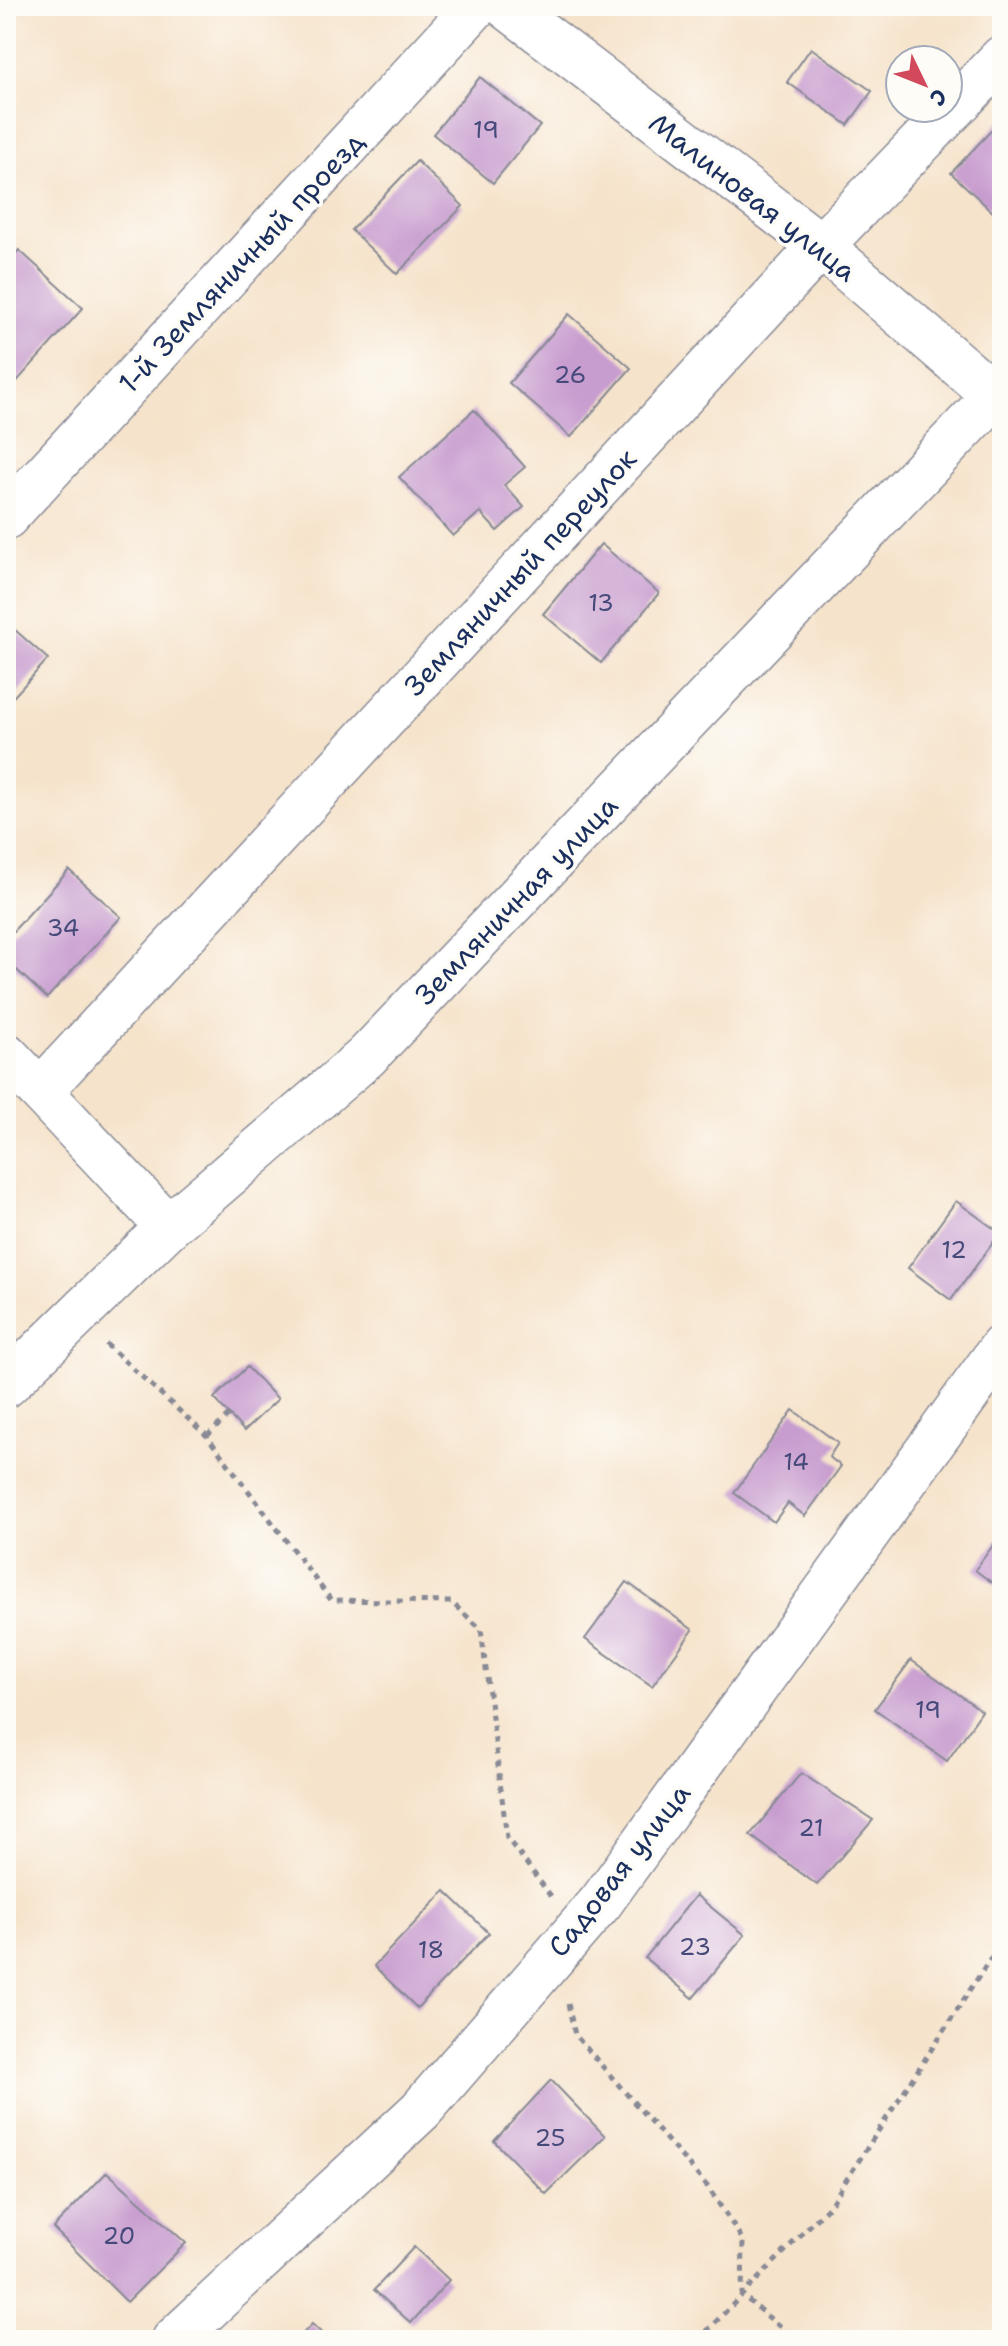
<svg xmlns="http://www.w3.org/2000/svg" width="1008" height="2346" font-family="'Shantell Sans',sans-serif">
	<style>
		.building { fill: #c79ccf }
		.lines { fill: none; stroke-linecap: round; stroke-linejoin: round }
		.minor-casing { stroke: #888994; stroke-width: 47 }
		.path { stroke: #888994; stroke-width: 5; stroke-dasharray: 6 6; stroke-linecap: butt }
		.minor { stroke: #fff; stroke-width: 44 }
		.labels { text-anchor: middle; stroke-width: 7; stroke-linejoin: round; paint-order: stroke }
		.number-label { font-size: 24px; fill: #464a7a }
		.street-label { font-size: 28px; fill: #1b2f5e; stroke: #fdfcf7 }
	</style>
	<rect width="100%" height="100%" fill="#fdfcf7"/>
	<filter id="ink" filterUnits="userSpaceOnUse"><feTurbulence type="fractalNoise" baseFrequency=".0125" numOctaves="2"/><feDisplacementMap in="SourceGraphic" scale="16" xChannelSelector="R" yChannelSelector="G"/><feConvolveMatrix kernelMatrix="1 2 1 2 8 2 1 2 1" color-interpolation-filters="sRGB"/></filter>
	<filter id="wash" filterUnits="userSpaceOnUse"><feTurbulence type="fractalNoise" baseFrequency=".006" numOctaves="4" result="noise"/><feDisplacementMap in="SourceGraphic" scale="32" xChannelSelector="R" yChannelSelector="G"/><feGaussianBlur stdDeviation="1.8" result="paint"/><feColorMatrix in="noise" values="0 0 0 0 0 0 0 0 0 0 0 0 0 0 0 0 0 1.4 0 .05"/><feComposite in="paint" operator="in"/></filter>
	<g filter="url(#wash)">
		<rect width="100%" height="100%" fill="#f6e3cb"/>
		<g id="blocks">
			<g class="building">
				<path d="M811,48L872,91L848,125L787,82Z"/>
				<path d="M480,77L540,126L493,183L433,134Z"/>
				<path d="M1002,119V209L996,215L951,173Z"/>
				<path d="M417,161L463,206L397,274L351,230Z"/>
				<path d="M19,250L83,308L11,388L6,384V264Z"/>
				<path d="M569,314L631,368L571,437L509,383Z"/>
				<path d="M474,410L525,467L504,485L524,507L497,531L480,512L453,536L399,477Z"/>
				<path d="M601,544L659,593L601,663L543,614Z"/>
				<path d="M6,622L48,659L6,705Z"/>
				<path d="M69,870L121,917L47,998L6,960V939Z"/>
				<path d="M956,1201L1000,1233L951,1300L908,1268Z"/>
				<path d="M247,1367L278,1399L244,1431L214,1398Z"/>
				<path d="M793,1410L838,1443L829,1457L841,1466L805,1516L788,1503L774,1522L734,1493Z"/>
				<path d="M1002,1533V1590L975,1570Z"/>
				<path d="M627,1582L693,1630L652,1686L585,1639Z"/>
				<path d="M911,1660L982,1711L947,1761L875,1709Z"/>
				<path d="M801,1773L873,1820L817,1885L750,1835Z"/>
				<path d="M445,1891L489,1933L417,2008L374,1966Z"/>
				<path d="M696,1895L745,1935L693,1998L645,1958Z"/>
				<path d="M551,2080L605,2136L546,2194L494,2141Z"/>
				<path d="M107,2172L186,2243L127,2302L53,2228Z"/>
				<path d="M414,2247L449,2280L411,2323L374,2290Z"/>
				<path d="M312,2324L329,2340H297Z"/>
			</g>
		</g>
	</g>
	<g filter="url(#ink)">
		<use href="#blocks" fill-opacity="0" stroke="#888994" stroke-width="2"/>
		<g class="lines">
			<g class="minor-casing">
				<g id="minor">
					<path d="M506,6L821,246L995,396"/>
					<path d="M6,517L476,6"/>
					<path d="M6,1055L168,1227"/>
					<path d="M41,1090L821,246L1002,58"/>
					<path d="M6,1385L168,1227L366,1057L1002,388"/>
					<path d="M174,2340L421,2110L601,1902L1002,1347"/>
				</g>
			</g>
			<g class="path">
				<path d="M106,1344L207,1436L331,1600L451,1602L481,1629L507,1838L551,1896"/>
				<path d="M207,1436L229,1415"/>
				<path d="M568,2004L575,2035L707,2186L743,2240L742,2295L796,2340"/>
				<path d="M698,2340L830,2205L1002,1941"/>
			</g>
			<use href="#minor" class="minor"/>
		</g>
	</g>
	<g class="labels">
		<g class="number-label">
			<text x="486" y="138">19</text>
			<text x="570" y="383">26</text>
			<text x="601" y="611">13</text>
			<text x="63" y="936">34</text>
			<text x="954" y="1258">12</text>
			<text x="796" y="1470">14</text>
			<text x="928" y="1718">19</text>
			<text x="811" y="1836">21</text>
			<text x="695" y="1955">23</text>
			<text x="431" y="1958">18</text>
			<text x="550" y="2146">25</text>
			<text x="119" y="2244">20</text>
		</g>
		<g class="street-label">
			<text transform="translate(753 197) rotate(38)" y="10">Малиновая улица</text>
			<text transform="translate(241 262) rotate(-47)" y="10">1-й Земляничный проезд</text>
			<text transform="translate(520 572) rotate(-47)" y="10">Земляничный переулок</text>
			<text transform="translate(516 900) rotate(-46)" y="10">Земляничная улица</text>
			<text transform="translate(619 1870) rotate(-52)" y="10">Садовая улица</text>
		</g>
	</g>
	<rect width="1008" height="2346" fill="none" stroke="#fdfcf7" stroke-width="32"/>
	<g transform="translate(924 84) rotate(133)"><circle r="38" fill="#fdfcf7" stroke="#a3aaba" stroke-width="2"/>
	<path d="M0-6L14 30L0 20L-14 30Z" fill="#d1495b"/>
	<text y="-12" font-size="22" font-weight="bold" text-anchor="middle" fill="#1b2f5e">С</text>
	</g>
</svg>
